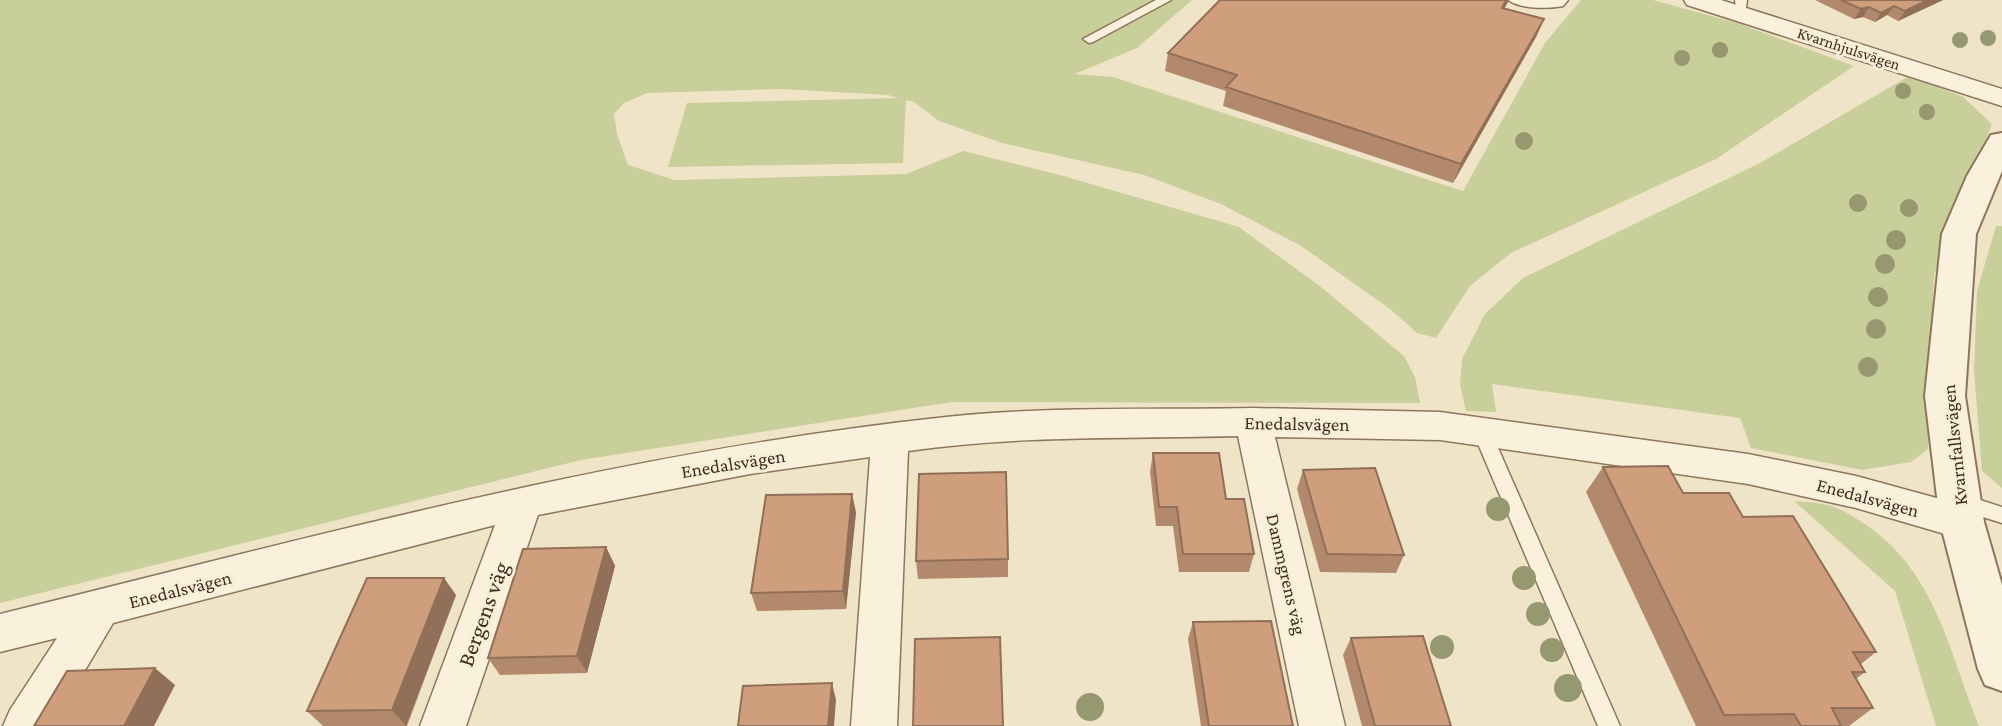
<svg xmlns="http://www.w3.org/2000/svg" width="2002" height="726" font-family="'Crimson Pro',serif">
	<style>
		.green { fill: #c9cf9b }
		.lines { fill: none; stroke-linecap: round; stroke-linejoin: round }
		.service-casing { stroke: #8d765c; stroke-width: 3 }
		.minor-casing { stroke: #8d765c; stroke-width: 3 }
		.tertiary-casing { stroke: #8d765c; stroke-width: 4 }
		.service { fill: #faf1dc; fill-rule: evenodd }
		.minor { fill: #faf1dc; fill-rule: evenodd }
		.tertiary { fill: #faf1dc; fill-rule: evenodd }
		.tree { fill: #96986f }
		.wall { fill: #b2896c }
		.shaded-wall { fill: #916f58 }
		.building { fill: #cf9f7d; stroke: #916f58; stroke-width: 2 }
		.labels { text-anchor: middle; stroke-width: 6; stroke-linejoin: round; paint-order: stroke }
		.far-street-label { font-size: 16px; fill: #3d2e20; stroke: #f7eed8 }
		.street-label { font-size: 19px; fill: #3d2e20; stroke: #f7eed8 }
		.near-street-label { font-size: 23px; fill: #3d2e20; stroke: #f7eed8 }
	</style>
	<rect width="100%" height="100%" fill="#f0e4c8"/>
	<g class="green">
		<path d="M0,0H1192L1137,48L1075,74L1113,77L1463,191L1545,43L1581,0H1653L1737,23L1854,66L1716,159L1511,253L1470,286L1436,338L1417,333L1390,309L1301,246L1221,204L1144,175L1002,143L939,121L914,102L906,100L903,163L668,167L687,103L899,98L888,95L781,89L647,93L624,103L614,114L617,134L628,165L675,180L906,174L963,151L1060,175L1239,227L1321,287L1404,356L1415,377L1420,403L952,402L581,460L0,603Z"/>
		<path d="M1911,75L1963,97L1992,124L1934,275L1928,449L1911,462L1862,470L1751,448L1740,418L1492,384L1496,412L1466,411L1460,384L1462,359L1485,314L1523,278L1760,163Z"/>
		<path d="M1996,226H2002V488L1982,471L1974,371L1977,291Z"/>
		<path d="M1794,501C1805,502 1816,502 1827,505C1842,508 1857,519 1869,527C1936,574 1950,654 1979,726H1936L1895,591Z"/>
	</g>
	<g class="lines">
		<g class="service-casing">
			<g id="service">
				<path d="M1156,0H1171L1093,42L1089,43L1083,39Z"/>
				<path d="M1508,0H1568L1563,6C1547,9 1521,9 1508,0Z"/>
				<path d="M1735,0H1747L1745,15H1737Z"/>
				<path d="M1482,425L1489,427L1491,432L1620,726H1598L1473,432L1475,427Z"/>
				<path d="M1961,494L2002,507V523L1954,508L1951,502L1954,496Z"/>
			</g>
		</g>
		<g class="minor-casing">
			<g id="minor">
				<path d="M1684,0H1721L2002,89V106L1687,5Z"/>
				<path d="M1253,408L1440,412L1748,454L1856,476L1962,505L1976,510L1982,522L1976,534L1962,539L1856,508L1748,484L1440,440L1275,437L1345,726H1299L1238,436C1128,439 1017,435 908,451L897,726H851L870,457L750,474L538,515L466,726H420L495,525L113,623L52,726H3L10,710L57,638L0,652V614C313,537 625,451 946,417C1047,406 1151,410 1253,408Z"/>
			</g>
		</g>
		<g class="tertiary-casing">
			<path id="tertiary" d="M2002,133V171L1976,234L1965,396L1984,522L2002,585V691L1985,685L1978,669L1940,522L1925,396L1942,234L1967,176L1991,135Z"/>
		</g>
		<use href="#service" class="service"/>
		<use href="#minor" class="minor"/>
		<use href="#tertiary" class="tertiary"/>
	</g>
	<g class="tree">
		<circle cx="1988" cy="38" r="8"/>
		<circle cx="1960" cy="40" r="8"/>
		<circle cx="1720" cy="50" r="8"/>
		<circle cx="1682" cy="58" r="8"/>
		<circle cx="1903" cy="91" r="8"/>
		<circle cx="1927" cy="112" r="8"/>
		<circle cx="1524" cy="141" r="9"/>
		<circle cx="1858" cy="203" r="9"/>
		<circle cx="1909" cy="208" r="9"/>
		<circle cx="1896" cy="240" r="10"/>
		<circle cx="1885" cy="264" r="10"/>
		<circle cx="1878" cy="297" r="10"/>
		<circle cx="1876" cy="329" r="10"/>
		<circle cx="1868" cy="367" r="10"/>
		<circle cx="1498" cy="509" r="12"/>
		<circle cx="1524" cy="578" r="12"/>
		<circle cx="1538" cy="614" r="12"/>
		<circle cx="1442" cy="647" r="12"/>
		<circle cx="1552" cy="650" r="12"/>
		<circle cx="1568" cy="688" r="14"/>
		<circle cx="1090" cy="707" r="14"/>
	</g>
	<g class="wall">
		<path d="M1815,0H1943L1898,21L1887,15L1875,22L1863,17L1854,19Z"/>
		<path d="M1544,19L1536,37L1453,183L1223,106L1226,91L1165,71L1168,53Z"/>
		<path d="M1153,453L1226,499L1254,554L1249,572H1179L1173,526H1156L1150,472Z"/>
		<path d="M1603,467L1683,493L1743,517L1876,652L1861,664L1865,672L1856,679L1873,708L1849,726H1696L1586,492Z"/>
		<path d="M1303,470L1404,555L1396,573L1320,572L1297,489Z"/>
		<path d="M856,512L846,609L757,611L751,593Z"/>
		<path d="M606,547L615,566L587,673L500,675L488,658Z"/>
		<path d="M1008,559V577L918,579L916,561Z"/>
		<path d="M456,595L407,726H323L307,711Z"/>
		<path d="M1193,622L1293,726H1201L1188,639Z"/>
		<path d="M1351,638L1451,726H1362L1343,655Z"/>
	</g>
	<g class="shaded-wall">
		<path d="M1506,0H1509L1495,26L1502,8Z"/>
		<path d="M1928,0H1943L1898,21L1905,11Z"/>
		<path d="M1894,6L1887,15L1875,22L1881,13Z"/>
		<path d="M1869,7L1863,17L1854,19L1861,9Z"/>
		<path d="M1544,19L1536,37L1453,183L1461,164Z"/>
		<path d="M852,494L856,512L846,609L843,591Z"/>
		<path d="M606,547L615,566L587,673L577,656Z"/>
		<path d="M444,578L456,595L406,726L392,710Z"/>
		<path d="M155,668L175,685L154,726H124Z"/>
		<path d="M832,683L836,700L834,726H828Z"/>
	</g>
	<g class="building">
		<path d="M1220,0H1506L1502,8L1544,19L1461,164L1226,87L1237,75L1168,53Z"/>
		<path d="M1841,0H1928L1905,11L1894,6L1881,13L1869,7L1861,9Z"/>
		<path d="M1153,453H1219L1226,499H1244L1254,554H1183L1177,507H1159Z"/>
		<path d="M1668,466L1683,493H1729L1743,517L1793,516L1876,652H1853L1865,672H1852L1873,708H1832L1841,726H1801L1794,714L1724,715L1603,467Z"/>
		<path d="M1375,468L1404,555L1327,554L1303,470Z"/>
		<path d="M1006,472L1008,559L916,561L919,474Z"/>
		<path d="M852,494L843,591L751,593L766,495Z"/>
		<path d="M606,547L577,656L488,658L523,549Z"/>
		<path d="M367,578H444L392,710L307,711Z"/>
		<path d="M1271,621L1293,726H1209L1193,622Z"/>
		<path d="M1423,636L1451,726H1375L1351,638Z"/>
		<path d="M1000,637L1003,726H913L915,639Z"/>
		<path d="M155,668L124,726H34L67,671Z"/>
		<path d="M832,683L828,726H738L743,686Z"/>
	</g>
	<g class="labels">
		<g class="far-street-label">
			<text transform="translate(1849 48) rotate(18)" y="6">Kvarnhjulsvägen</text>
		</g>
		<g class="street-label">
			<text transform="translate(1297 423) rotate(1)" y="7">Enedalsvägen</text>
			<text transform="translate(1954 445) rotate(-96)" y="7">Kvarnfallsvägen</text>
			<text transform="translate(733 463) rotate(-9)" y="7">Enedalsvägen</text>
			<text transform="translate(1868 497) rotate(15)" y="7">Enedalsvägen</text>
			<text transform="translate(1287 574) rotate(77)" y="7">Dammgrens väg</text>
			<text transform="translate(180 589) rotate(-14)" y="7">Enedalsvägen</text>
		</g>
		<g class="near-street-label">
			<text transform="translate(483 614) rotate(-70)" y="8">Bergens väg</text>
		</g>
	</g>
</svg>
